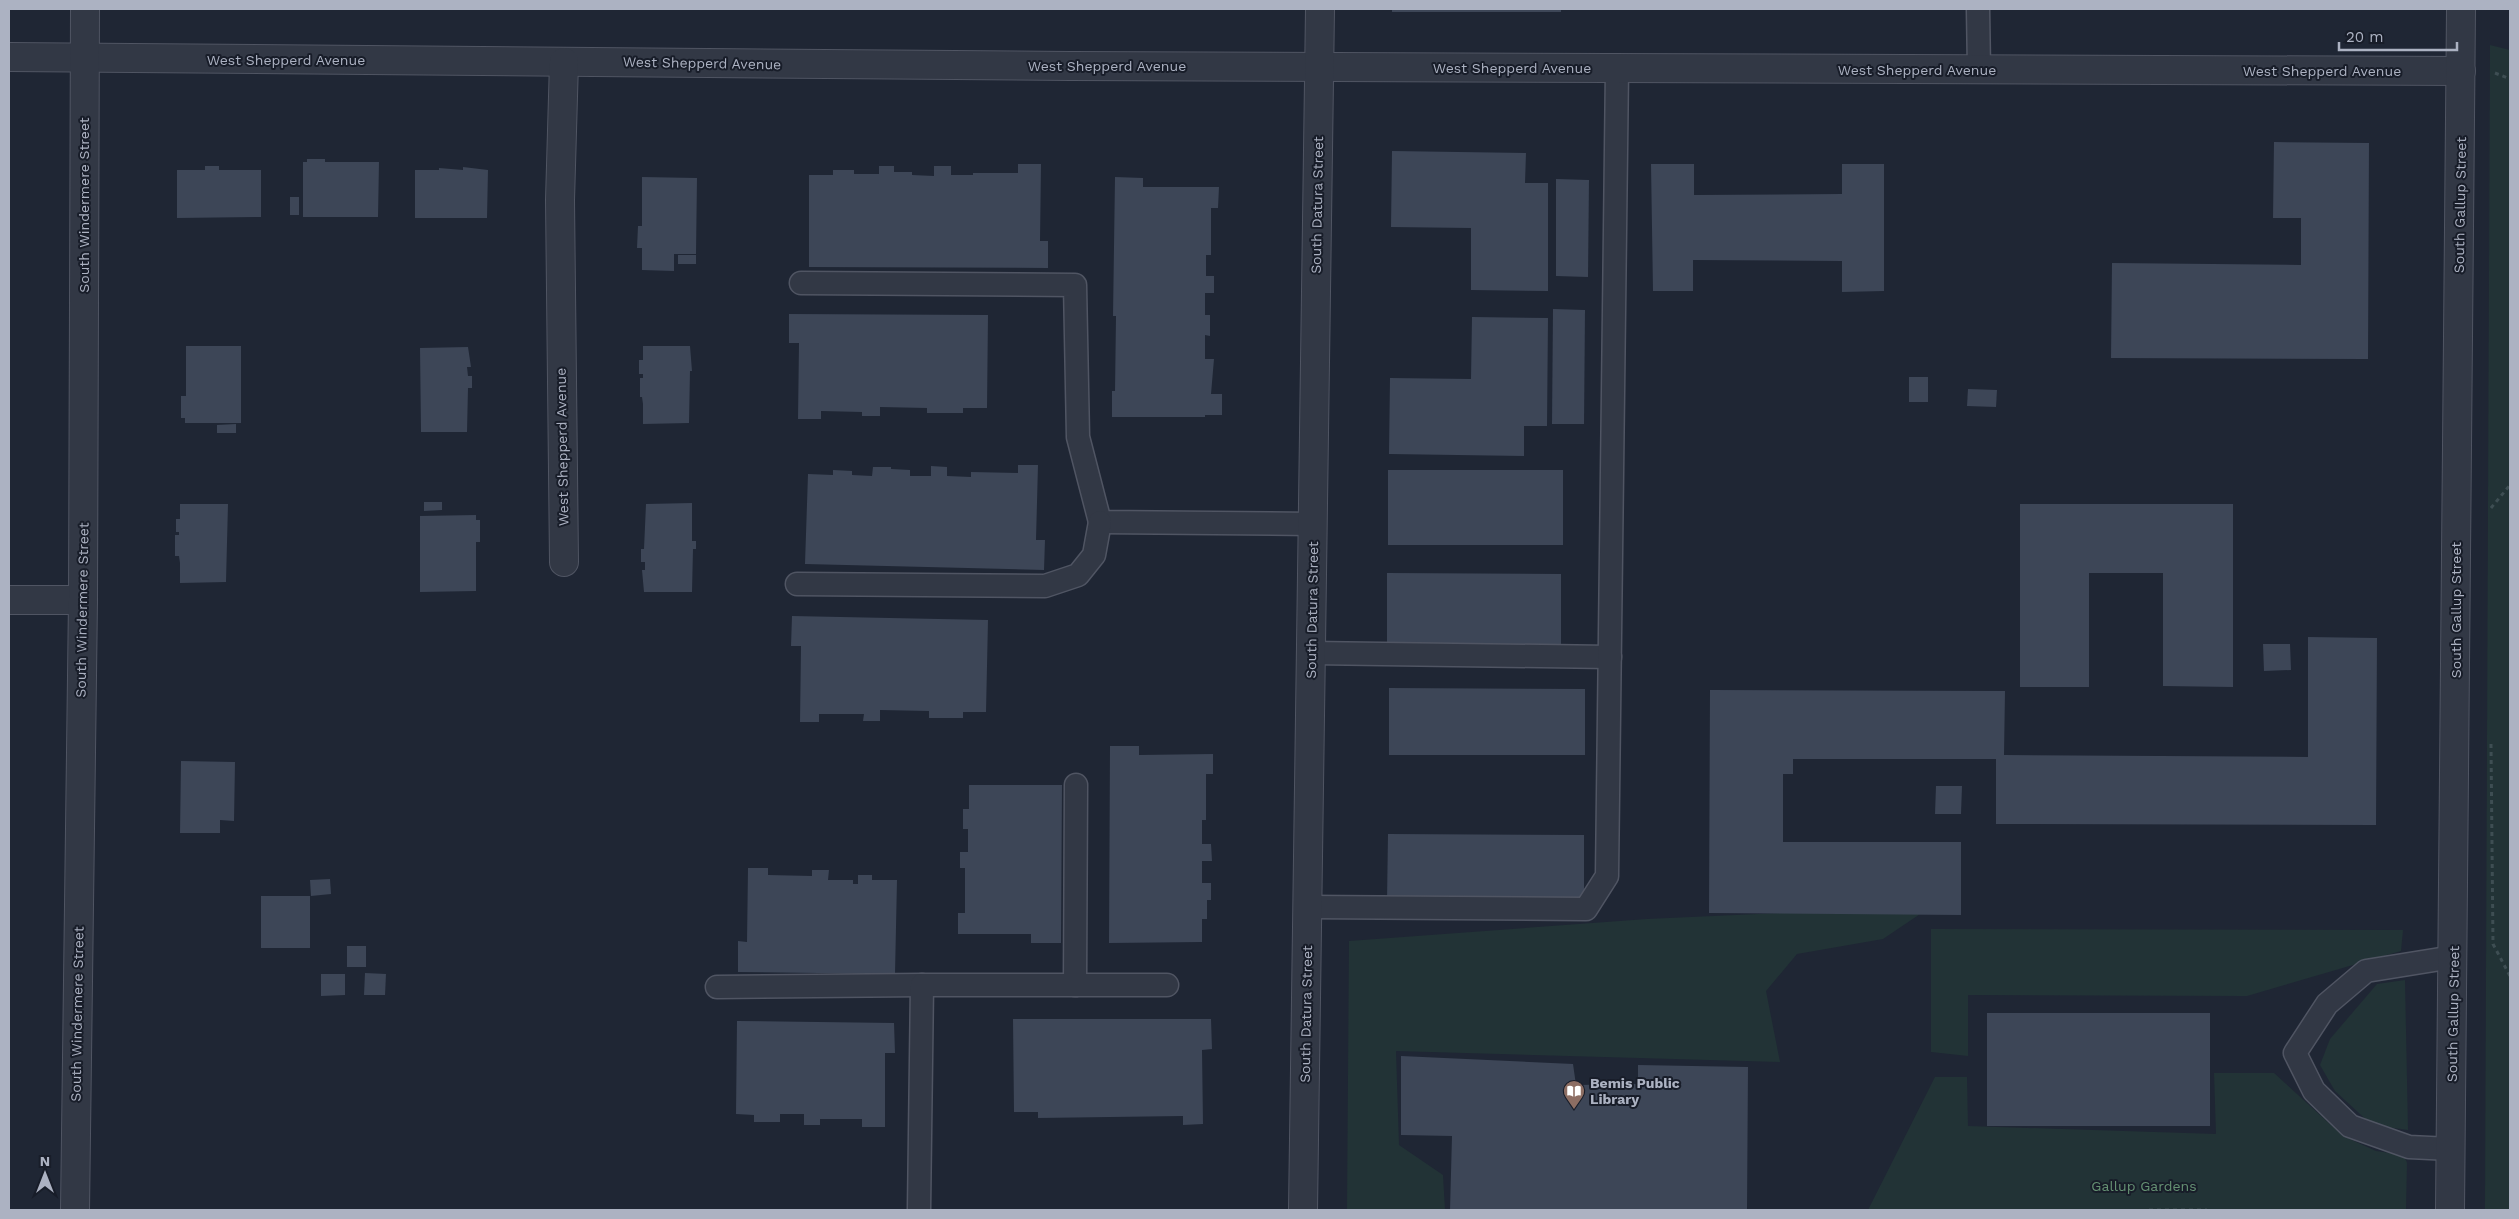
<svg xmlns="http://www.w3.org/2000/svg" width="2519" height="1219" font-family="'Work Sans',sans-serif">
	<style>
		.green { fill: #223336 }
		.building { fill: #3d4657 }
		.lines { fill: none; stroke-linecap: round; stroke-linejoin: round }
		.lane-casing { stroke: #505563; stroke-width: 25 }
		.street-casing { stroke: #505563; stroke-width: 30 }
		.path { stroke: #3e4e53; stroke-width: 3; stroke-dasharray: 4 4; stroke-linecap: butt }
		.lane { stroke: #323845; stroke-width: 22 }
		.street { stroke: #323845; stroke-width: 28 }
		.labels { text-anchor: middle; stroke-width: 4; stroke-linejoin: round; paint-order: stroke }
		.street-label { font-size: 14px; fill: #acb2c2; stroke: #181d29 }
		.poi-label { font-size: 14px; font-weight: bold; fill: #acb2c2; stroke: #181d29; text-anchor: start }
		.park-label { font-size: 14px; fill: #659173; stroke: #181d29 }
	</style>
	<rect width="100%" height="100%" fill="#1f2634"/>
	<g class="green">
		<path d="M2490,45L2510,50V1210H2485Z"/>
		<path d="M1932,906L1883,939L1797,954L1766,991L1780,1062L1396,1051L1399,1145L1443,1175L1445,1210H1347L1349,941L1647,919Z"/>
		<path d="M1931,929L2403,930L2401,951L2247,996L1968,995V1056L1931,1052Z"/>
		<path d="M2405,980L2408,1130L2372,1125L2335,1091L2320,1065L2330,1039L2377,984Z"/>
		<path d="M2214,1073H2274L2343,1136L2376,1151L2404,1155L2407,1163L2406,1210H1868L1935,1077H1967L1968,1126L2216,1134Z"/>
	</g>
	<g class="building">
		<rect x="1392" y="9" width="169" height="3"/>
		<path d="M2274,142L2369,143L2368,359L2111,358L2112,263L2301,265V218H2273Z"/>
		<path d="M1392,151L1526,153L1525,183H1548V291L1471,290V228L1391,227Z"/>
		<path d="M307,159H325V162H379L378,217H303V162H307Z"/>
		<path d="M1018,164H1041L1040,241H1048V268L809,267V175H833V170H854V174H879V166H894V172H912V175L934,176V166H951V175H973V173H1018Z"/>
		<path d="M1651,164H1694V195L1842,194V164H1884V291L1842,292V261L1693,260V291H1653Z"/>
		<path d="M205,166H219V170H261V217L177,218V170H205Z"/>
		<path d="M463,167L488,170L487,218H415V170H439V168L463,170Z"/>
		<path d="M642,177L697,178L696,254H674V271L642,270V248H637L638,226H642Z"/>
		<path d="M1115,177L1143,178V187H1219L1218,208H1211V255H1206V276H1214V293H1205V315H1210V336L1205,335V359H1214L1211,394H1222V415H1205V417H1112V391H1115L1116,316H1113Z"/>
		<path d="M1556,179L1589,180L1588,277L1556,276Z"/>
		<rect x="290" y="197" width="9" height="18"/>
		<rect x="678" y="255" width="18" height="9"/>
		<path d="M1553,309L1585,310L1584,424H1552Z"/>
		<path d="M789,314L988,315L987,408H963V413H927V408L880,407V416H862V412L821,411V419H798L799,343H789Z"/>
		<path d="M1472,317L1548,318L1547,426H1524V456L1389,454L1390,378L1471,379Z"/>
		<path d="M186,346H241V423H185V418H181V396H186Z"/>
		<path d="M643,346H690L692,371H690L689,423L643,424V404L642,397H640V378H643V374H639V360H643Z"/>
		<path d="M468,347L471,367H467L468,376H472V388H468L467,432H421L420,348Z"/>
		<rect x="1909" y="377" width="19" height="25"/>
		<path d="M1968,389L1997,390L1996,407L1967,406Z"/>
		<path d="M236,424V433H217V425Z"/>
		<path d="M1018,465H1038L1036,540H1045L1044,570L805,564L808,474L833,475V470L852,471V475L872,476L873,467H891V469L910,470V476H931V466L947,467V476L971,477V472L1018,473Z"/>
		<rect x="1388" y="470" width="175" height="75"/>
		<path d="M424,502H442V510L424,511Z"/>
		<path d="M692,503V541H696V549H693L692,592H644L642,570H645V562H641V549H644L646,504Z"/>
		<path d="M180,504H228L226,582L180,583V563L179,556H175V535H179V532H176V519H180Z"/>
		<path d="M2020,504H2233V687L2163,686V573H2089V687H2020Z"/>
		<path d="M476,515V520H480V542H476V591L420,592V516Z"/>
		<path d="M1387,573L1561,574V648L1387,647Z"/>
		<path d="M792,616L988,620L986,712H963V718H929V711L880,710V721H863L864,714H819V722H800L801,646H791Z"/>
		<path d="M2308,637L2377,638L2376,825L1996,824V759H1793V774H1783V842H1961V915L1709,913L1710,690L2005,691L2004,755L2308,757Z"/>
		<path d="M2263,644H2290L2291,670L2264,671Z"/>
		<path d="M1389,688L1585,689V755H1389Z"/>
		<path d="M1110,746H1139V755L1213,754V774H1206V820H1202V844H1211L1212,861H1202V883H1211V900H1207V919H1202V942L1109,943Z"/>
		<path d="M181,761L235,762L234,821L220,820V833H180Z"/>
		<path d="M969,785H1062L1061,943H1031V934H958V913H965V868H960V852H968V829H963V809H969Z"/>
		<path d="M1936,786H1962L1961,814H1935Z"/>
		<path d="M1388,834L1584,835V902L1387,901Z"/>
		<path d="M748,868H768V875L812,876V870H829L828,880H853V884H858V875H872V880H897L895,974L738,972V941L747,942Z"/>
		<path d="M330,879L331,894L311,896L310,880Z"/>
		<rect x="261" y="896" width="49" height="52"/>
		<rect x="347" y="946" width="19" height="21"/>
		<path d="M365,973L386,974L385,995H364Z"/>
		<path d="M321,974H345V995L321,996Z"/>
		<rect x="1987" y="1013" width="223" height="113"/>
		<path d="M1013,1019H1211L1212,1049L1202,1050L1203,1124L1183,1125V1116L1038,1118V1112H1014Z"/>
		<path d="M737,1021L894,1023L895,1053H885V1127H862V1119H820V1125H804V1114H780V1122H754V1115L736,1114Z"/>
		<path d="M1401,1056L1573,1064L1576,1085L1638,1084V1065L1748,1067L1747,1210H1450L1452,1136L1401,1135Z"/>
	</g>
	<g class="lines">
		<g class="lane-casing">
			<g id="lane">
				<path d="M1978,9L1979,70"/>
				<path d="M801,283L1075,285L1078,437L1100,522L1313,524"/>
				<path d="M797,584L1045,586L1078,575L1094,555L1100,522"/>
				<path d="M1311,653L1610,657"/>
				<path d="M1307,907L1586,909L1607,876L1617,69"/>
				<path d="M1075,985L1076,785"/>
				<path d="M717,987L922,985"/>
				<path d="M2451,1149L2409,1147L2350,1126L2314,1091L2295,1053L2327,1004L2366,971L2453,957"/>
				<path d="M919,1210L922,985H1167"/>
			</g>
		</g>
		<g class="street-casing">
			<g id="street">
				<path d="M9,57L1071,66L2461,71"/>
				<path d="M564,62L560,200L564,562"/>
				<path d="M9,600H83"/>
				<path d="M75,1210L83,600L85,9"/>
				<path d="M1303,1210L1320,9"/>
				<path d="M2450,1210L2461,9"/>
			</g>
		</g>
		<g class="path">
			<path d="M2495,73L2510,79"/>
			<path d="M2491,508L2510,485"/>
			<path d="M2491,744L2493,944L2510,976"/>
			<path d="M2149,1210H2207"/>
		</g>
		<use href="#lane" class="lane"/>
		<use href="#street" class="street"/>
	</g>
	<defs>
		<g id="library-pin" transform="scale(1.125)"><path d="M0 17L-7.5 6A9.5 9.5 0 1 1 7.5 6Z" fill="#8d6e63" stroke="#181d29"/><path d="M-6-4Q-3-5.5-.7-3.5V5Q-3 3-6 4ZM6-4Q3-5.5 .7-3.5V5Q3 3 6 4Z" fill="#fff"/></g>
	</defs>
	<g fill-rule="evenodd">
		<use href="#library-pin" x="1574" y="1091"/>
	</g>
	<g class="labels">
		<g class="street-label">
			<text x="286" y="65">West Shepperd Avenue</text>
			<text transform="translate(702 63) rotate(1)" y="5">West Shepperd Avenue</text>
			<text x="1107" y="71">West Shepperd Avenue</text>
			<text x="1512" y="73">West Shepperd Avenue</text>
			<text x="1917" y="75">West Shepperd Avenue</text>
			<text x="2322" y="76">West Shepperd Avenue</text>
			<text transform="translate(84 205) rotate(-90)" y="5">South Windermere Street</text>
			<text transform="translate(1317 205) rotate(-89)" y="5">South Datura Street</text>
			<text transform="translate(2460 205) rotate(-89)" y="5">South Gallup Street</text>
			<text transform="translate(562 447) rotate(-91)" y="5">West Shepperd Avenue</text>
			<text transform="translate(82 610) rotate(-89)" y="5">South Windermere Street</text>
			<text transform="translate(1312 610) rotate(-89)" y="5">South Datura Street</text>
			<text transform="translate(2456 610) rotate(-90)" y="5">South Gallup Street</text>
			<text transform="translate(77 1014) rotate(-89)" y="5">South Windermere Street</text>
			<text transform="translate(1306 1014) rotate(-89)" y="5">South Datura Street</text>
			<text transform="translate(2453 1014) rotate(-89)" y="5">South Gallup Street</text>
		</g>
		<g class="poi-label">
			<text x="1590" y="1088">Bemis Public<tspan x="1590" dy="16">Library</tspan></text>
		</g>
		<g class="park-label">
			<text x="2144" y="1191">Gallup Gardens</text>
		</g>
	</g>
	<rect width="2519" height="1219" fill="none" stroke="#acb2c2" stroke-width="20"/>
	<g transform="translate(45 1174)" stroke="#181d29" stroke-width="4" paint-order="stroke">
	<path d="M0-4L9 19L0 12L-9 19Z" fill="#acb2c2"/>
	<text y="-8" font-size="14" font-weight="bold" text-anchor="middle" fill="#acb2c2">N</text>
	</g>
	<path d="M2339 42v8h118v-8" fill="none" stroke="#acb2c2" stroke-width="2.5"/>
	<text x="2346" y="42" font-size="15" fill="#acb2c2" stroke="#181d29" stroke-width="4" paint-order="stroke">20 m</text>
</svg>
